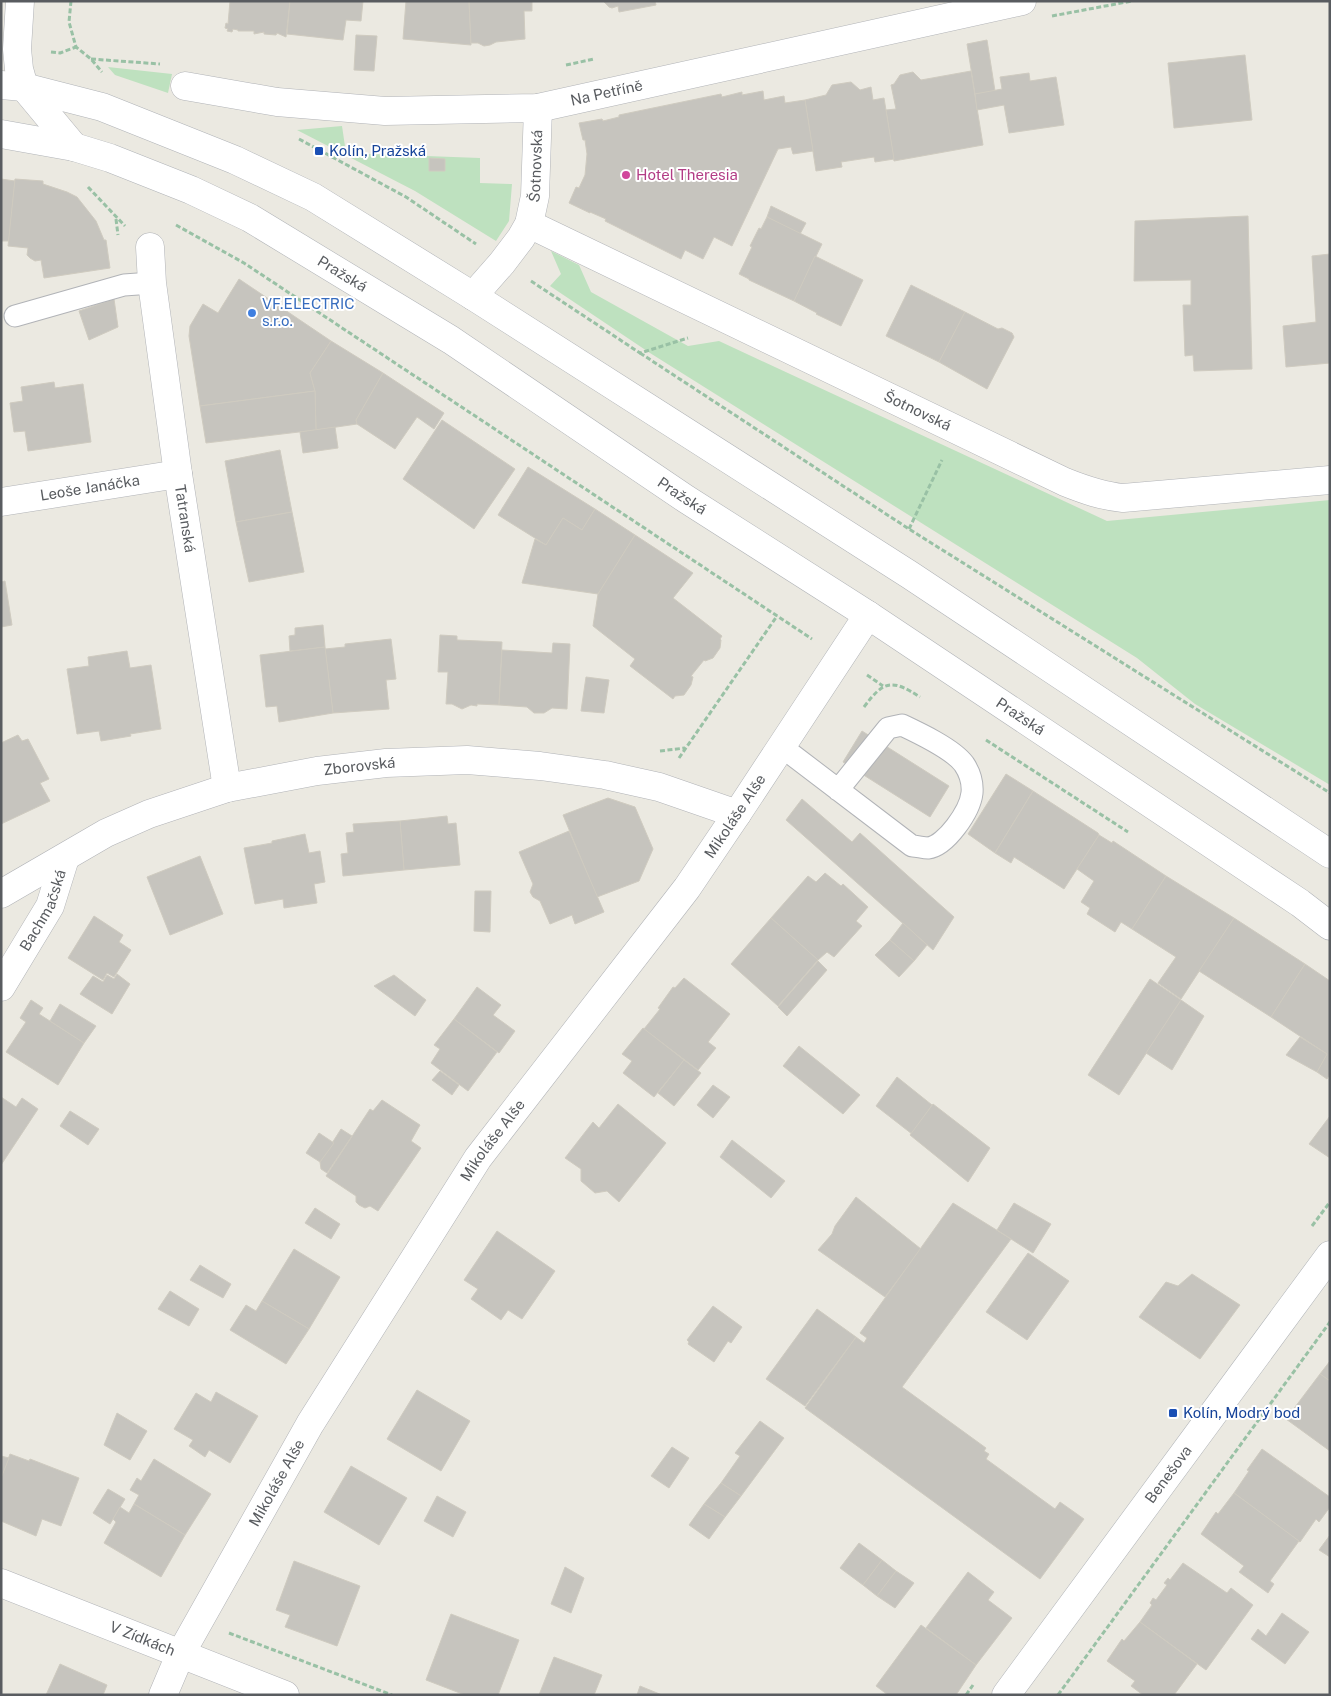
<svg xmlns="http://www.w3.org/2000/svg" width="1331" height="1696" font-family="'Public Sans',sans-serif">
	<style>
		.green { fill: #bee1bf }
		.building { fill: #c6c4be; stroke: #cfcbc0 }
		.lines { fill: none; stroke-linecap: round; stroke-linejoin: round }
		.lane-casing { stroke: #b1b3b7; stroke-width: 23 }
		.street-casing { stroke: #b1b3b7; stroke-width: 29 }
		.secondary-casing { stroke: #b0b3b7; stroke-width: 29 }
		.path { stroke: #99c1a5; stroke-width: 3; stroke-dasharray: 5 2.5; stroke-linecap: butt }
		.lane { stroke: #fff; stroke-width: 21 }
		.street { stroke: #fff; stroke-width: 28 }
		.secondary { stroke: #fff; stroke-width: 28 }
		.transit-dot { fill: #1a4fb4; stroke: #fff; stroke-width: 2 }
		.hotel-dot { fill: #d1479c; stroke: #fff; stroke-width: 2 }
		.shop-dot { fill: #3f7fe0; stroke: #fff; stroke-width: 2 }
		.labels { text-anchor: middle; stroke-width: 4; stroke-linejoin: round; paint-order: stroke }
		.street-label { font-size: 15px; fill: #595c60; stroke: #fff }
		.transit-label { font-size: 15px; fill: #164399; stroke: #fff; text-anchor: start }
		.hotel-label { font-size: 15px; fill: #b23c85; stroke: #fff; text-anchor: start }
		.shop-label { font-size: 15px; fill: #366cbe; stroke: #fff; text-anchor: start }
	</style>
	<rect width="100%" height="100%" fill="#ebe9e1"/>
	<g class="green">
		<path d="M108,67L172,74L168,93L115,75Z"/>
		<path d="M342,126L346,153L480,158V183L512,184L509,221L496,241L415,191L297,130Z"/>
		<path d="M551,251L579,265L591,292L688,346L719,341L1107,521L1330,500V785L1195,704L1137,658L650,353L550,286L561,274Z"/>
	</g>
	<g class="building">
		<path d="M230,1H290L286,37L277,33L276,35L264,34V32L254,34V31H238V30L233,29L232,32L227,31L228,29L225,28L226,23L228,24Z"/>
		<path d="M290,1H363L361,21L346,20L343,40L287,34Z"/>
		<path d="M406,1H469L471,45L403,39Z"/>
		<path d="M469,1H532V11H524L525,39L496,42L490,45L484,46L478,43H471Z"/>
		<path d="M603,1H655L656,5L619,12L618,6L612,8L609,7Z"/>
		<path d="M356,35L377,36L374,71L354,70Z"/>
		<path d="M987,40L995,91L975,94L967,44Z"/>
		<path d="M1245,55L1252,120L1174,128L1168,63Z"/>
		<path d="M971,71L983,145L894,161L886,110L896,109L891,85L894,84L900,75L913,72L921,80Z"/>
		<path d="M1029,73L1030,81L1056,77L1064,125L1009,133L1004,105L977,110L975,94L1002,89L1000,77Z"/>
		<path d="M851,82L860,90L871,87L873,100L884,98L894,159L875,162L874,157L841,162L842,167L816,171L805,100L826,95L832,85Z"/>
		<path d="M763,91L764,100L784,96L785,103L805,100L813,151L793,154L791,147L778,149L732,246L714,237L703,259L685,250L681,259L605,221L606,219L590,212V213L569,203L576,187L579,188L585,175L587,154L585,140H583L579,123L602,119L603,121L619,117V115L721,94L722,97L742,92V95Z"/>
		<path d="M429,158L445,159V171H429Z"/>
		<path d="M1,179L15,181L9,241H1Z"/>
		<path d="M15,179L43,181V184L67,192L77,197L96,221L104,240H106L110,268L44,278L41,260L35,261L30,258L27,255L28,248L8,246Z"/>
		<path d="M771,206L806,223L800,234L767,217Z"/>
		<path d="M1248,216L1252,369L1194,371L1193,355L1185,356L1183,305H1191V280L1134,281L1135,221Z"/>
		<path d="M767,217L822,244L794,301L749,280V279L739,274L752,247L750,246L759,228L761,229Z"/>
		<path d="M1330,254V363L1286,367L1283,326L1316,322L1312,256Z"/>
		<path d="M815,256L863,280L841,326L816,314L817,313L794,301Z"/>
		<path d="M239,279L331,341L310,373L315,391L200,406L189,336L190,326L203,304L218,313Z"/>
		<path d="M911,285L965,312L939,362L886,336Z"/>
		<path d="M114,299L118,327L89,340L79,311Z"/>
		<path d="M965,312L998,329L1002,328L1012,333L1014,337L987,389L939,362Z"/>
		<path d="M331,341L383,373L356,420L357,424L316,430L315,391L310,373Z"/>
		<path d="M383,373L444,413L434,429L417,417L395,449L357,424L356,420Z"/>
		<path d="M54,382L55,388L83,384L91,442L28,451L25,431L14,432L10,403L23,401L21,387Z"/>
		<path d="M315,391L316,430L206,443L200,406Z"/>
		<path d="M442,420L515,469L474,529L403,479Z"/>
		<path d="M335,427L338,448L303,453L300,432Z"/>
		<path d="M280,450L292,512L236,522L225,461Z"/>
		<path d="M528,467L595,509L582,530L563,518L546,545L498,515Z"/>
		<path d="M595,509L635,535L598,594L522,583L535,539L546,545L563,518L582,530Z"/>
		<path d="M292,512L304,572L249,582L236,522Z"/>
		<path d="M635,535L693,573L673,598L722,636L720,639L721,640L720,648L713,658L705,661L704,660L691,676L693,677L691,685L684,695L675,696L673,699L630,666L635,659L593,626L598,594Z"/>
		<path d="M5,581L12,625L1,627V582Z"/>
		<path d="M323,625L325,647L290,651L289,636L295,635V628Z"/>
		<path d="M440,635L457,636V640L502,642L499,705L477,704V706L471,705L462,709L452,704H446L448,672H438Z"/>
		<path d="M391,639L396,679L386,680L389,709L333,713L325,649L345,647V644Z"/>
		<path d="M553,643L570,644L567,709L552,708L544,713H534L527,707L499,705L502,650L552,653Z"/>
		<path d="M325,647L333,713L279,722L277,706L266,707L260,655Z"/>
		<path d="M127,651L130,668L151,665L161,729L130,734L131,736L101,741L99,731L77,734L67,669L89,666L88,657Z"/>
		<path d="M586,677L609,680L604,713L581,711Z"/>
		<path d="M862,731L949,786L930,817L843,762Z"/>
		<path d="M18,735L22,741L28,739L49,779L40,783L50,801L1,824V743Z"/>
		<path d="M1006,774L1033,791L995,853L968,834Z"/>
		<path d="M1033,791L1098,833L1099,835L1064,889L1014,857L1011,863L995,853Z"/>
		<path d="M608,798L635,807L653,849L639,881L597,897L563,815Z"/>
		<path d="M802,799L852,842L860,833L954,917L933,950L786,820Z"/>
		<path d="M447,816L448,824L456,823L460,865L404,870L400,821Z"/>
		<path d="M400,821L404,870L343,876L341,854L348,853L346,833L354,832L353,824Z"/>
		<path d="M569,831L604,912L575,924L572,915L550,924L540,901L533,897L530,892L533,884L519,852Z"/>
		<path d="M305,834L309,853L320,851L325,882L314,884L317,903L284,908L283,899L255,904L244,848L272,843V841Z"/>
		<path d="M1099,835L1112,843L1113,841L1166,876L1132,929L1121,922L1115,932L1087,914L1090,908L1081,902L1094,881L1077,869Z"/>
		<path d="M200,856L223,914L170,935L147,877Z"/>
		<path d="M825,873L841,886L843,884L868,907L856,921L862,926L834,957L827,952L818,960L771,918L808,876L816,882Z"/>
		<path d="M1166,876L1234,918L1181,999L1158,983L1176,957L1132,929Z"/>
		<path d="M475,891H491L490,932L474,931Z"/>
		<path d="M94,916L123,935L119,942L131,950L114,977L107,973L103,980L68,958Z"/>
		<path d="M771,918L818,960L778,1006L731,964Z"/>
		<path d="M1234,918L1305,964L1271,1017L1199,971Z"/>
		<path d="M903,923L927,945L914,961L890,940Z"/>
		<path d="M890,940L914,961L899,977L875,955Z"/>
		<path d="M818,961L827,970L787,1016L778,1007Z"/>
		<path d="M1305,964L1330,981V1074L1327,1079L1317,1072L1327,1054L1271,1017Z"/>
		<path d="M117,974L130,984L112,1014L80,994L93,976L103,982L107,975L114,979Z"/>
		<path d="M394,975L426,1000L415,1016L374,986Z"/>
		<path d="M684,978L730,1014L708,1042L716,1048L698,1070L644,1029L660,1009L658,1008L673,987L675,988Z"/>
		<path d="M1150,979L1181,1000L1119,1095L1088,1075Z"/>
		<path d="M477,987L501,1005L493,1015L515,1031L499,1053L454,1019Z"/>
		<path d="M31,1000L43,1008L39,1014L84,1043L58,1085L6,1052L26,1022L20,1018Z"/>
		<path d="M1181,1000L1204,1016L1172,1070L1146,1053Z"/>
		<path d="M60,1004L96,1026L84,1043L50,1021Z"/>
		<path d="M454,1019L497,1052L468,1091L431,1063L440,1049L434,1045Z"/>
		<path d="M643,1028L684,1060L654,1097L623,1073L632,1061L622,1054Z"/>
		<path d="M1300,1037L1327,1054L1317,1072L1286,1055Z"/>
		<path d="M799,1046L860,1095L843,1114L783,1066Z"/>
		<path d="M684,1060L701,1073L674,1106L658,1093Z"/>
		<path d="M440,1071L459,1085L452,1095L432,1080Z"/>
		<path d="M897,1077L932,1105L912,1134L876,1106Z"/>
		<path d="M713,1085L730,1097L713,1118L697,1105Z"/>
		<path d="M1,1097L16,1107L22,1098L38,1109L1,1165Z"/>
		<path d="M382,1100L420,1125L411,1141L421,1148L378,1211L370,1206L365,1208L359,1205L356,1202V1196L326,1176L370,1109L373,1111Z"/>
		<path d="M618,1104L666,1143L619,1202L607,1191L595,1193L581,1181V1169L565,1158L593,1122L599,1128Z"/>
		<path d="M933,1104L990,1148L968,1182L910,1135Z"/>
		<path d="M70,1111L99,1129L88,1145L60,1126Z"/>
		<path d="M1330,1116V1158L1309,1144Z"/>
		<path d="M341,1129L352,1136L327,1173L321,1169L320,1162Z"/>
		<path d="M319,1133L334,1143L320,1162L306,1153Z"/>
		<path d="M732,1140L785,1181L771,1198L720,1157Z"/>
		<path d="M856,1197L921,1249L885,1297L818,1250L832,1234L835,1226Z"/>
		<path d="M953,1203L1011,1239L902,1387L986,1448L984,1451L989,1454L986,1459L1055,1509L1060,1502L1084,1519L1040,1579L805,1408L856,1337L864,1343L867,1338L860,1333Z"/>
		<path d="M1014,1203L1051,1224L1033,1253L997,1230Z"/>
		<path d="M315,1208L340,1224L331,1239L305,1223Z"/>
		<path d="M497,1231L555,1271L522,1319L508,1310L501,1320L471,1299L478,1289L464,1280Z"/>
		<path d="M294,1249L340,1277L309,1329L262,1301Z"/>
		<path d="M1028,1253L1069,1281L1027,1340L986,1312Z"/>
		<path d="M200,1265L231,1284L223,1298L190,1280Z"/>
		<path d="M1192,1274L1240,1305L1200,1359L1139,1317L1166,1282L1178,1286Z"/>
		<path d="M170,1291L199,1309L189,1326L158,1309Z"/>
		<path d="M262,1301L309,1329L286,1364L230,1330L246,1305L256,1311Z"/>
		<path d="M713,1306L742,1327L731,1343L728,1341L714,1362L688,1344L689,1342L687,1340Z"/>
		<path d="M817,1309L856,1337L805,1406L766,1379Z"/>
		<path d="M1330,1361V1381L1320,1374Z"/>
		<path d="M1320,1374L1330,1381V1451L1286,1419Z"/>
		<path d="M417,1390L470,1421L441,1471L387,1439Z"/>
		<path d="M216,1392L258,1416L230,1463L209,1450L205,1457L189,1446L193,1440L174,1429L196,1393L211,1402Z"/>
		<path d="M117,1413L147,1431L130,1460L104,1445Z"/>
		<path d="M760,1421L784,1438L741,1496L721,1483L740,1456L735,1453Z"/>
		<path d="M672,1447L689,1458L669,1488L651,1476Z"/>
		<path d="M1262,1449L1330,1497V1507L1319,1522L1316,1519L1300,1542L1234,1493L1249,1471L1247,1470Z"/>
		<path d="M10,1454L29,1461L30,1459L79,1478L61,1526L42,1519L36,1536L1,1521V1478Z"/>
		<path d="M1,1456L9,1458L1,1478Z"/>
		<path d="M154,1459L211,1494L185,1535L134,1504L139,1495L130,1490L137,1478L141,1481Z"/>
		<path d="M351,1466L407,1498L379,1545L324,1512Z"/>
		<path d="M721,1483L741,1496L725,1517L704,1504Z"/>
		<path d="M108,1489L125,1499L110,1524L93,1513Z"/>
		<path d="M1234,1493L1299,1541L1270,1581L1274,1584L1268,1593L1239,1572L1244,1566L1201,1534L1216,1512L1218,1514Z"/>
		<path d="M437,1496L466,1512L453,1537L424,1521Z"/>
		<path d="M134,1504L185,1535L161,1577L104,1543L116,1522L113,1519L120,1507L129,1513Z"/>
		<path d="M704,1504L725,1517L709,1539L689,1525Z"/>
		<path d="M1330,1535V1557L1319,1550Z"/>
		<path d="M859,1543L882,1560L863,1585L840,1568Z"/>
		<path d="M882,1560L896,1571L877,1596L863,1585Z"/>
		<path d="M294,1561L360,1586L337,1646L285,1627L290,1615L276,1610Z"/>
		<path d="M1183,1563L1227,1593L1231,1588L1253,1605L1206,1670L1140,1622L1152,1605L1150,1603L1153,1598L1156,1600L1167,1585L1164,1583L1168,1578L1170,1580Z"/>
		<path d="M565,1567L584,1578L571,1613L551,1604Z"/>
		<path d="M896,1571L914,1583L895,1608L877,1596Z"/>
		<path d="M968,1572L994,1592L988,1600L1012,1618L976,1665L926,1628Z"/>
		<path d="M1282,1613L1309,1632L1285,1664L1251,1639L1258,1629L1266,1636Z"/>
		<path d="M451,1614L519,1640L498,1695H465L426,1680Z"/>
		<path d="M1140,1622L1197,1664L1174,1695H1143L1131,1686L1135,1681L1107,1661L1122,1639L1124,1641Z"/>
		<path d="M921,1625L976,1665L956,1695H888L876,1686Z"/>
		<path d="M554,1657L602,1675L594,1695H539Z"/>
		<path d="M60,1664L107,1685L103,1695H46Z"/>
		<path d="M640,1686L662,1695H637Z"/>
	</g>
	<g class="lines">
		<g class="lane-casing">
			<g id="lane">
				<path d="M15,316L124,285L152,283"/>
				<path d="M782,747L912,846C917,846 923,848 928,848C946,846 970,811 972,793C973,782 970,773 964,764C953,749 919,733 902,725L888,728L838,790"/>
			</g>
		</g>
		<g class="street-casing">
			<g id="street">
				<path d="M20,1L17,49L19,69L24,87L74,147"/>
				<path id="s1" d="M185,86L277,102L385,111L538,108L1022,1"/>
				<path id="s2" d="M529,224L1065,482C1085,490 1102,496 1123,498L1330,480"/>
				<path id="s3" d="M150,247L152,283L178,474L227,788"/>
				<path id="s4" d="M473,296L502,263L521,238L529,224L535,196L538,108"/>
				<path id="s5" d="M1,502L178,474"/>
				<path id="s6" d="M1,894L106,833L149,814L227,788L317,771L386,763L467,760L540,766L605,775L659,787L737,814"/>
				<path id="s7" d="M1,987L50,906L65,858"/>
				<path id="s8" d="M1,1583L285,1695"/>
				<path id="s9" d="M163,1695L180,1655L310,1424L478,1158L687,888L737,814L868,615"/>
			</g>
		</g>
		<g class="secondary-casing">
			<g id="secondary">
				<path d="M1,85L24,87L102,107L235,160L313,197L473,296L910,575L1330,854"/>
				<path id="s10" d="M1,134L74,147L110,158L191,190L250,218L451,340L686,499L868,615L1300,903L1330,926"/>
				<path id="s11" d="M1006,1695L1330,1255"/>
			</g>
		</g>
		<g class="path">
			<path d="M71,1L69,22L76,47L91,59L102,72"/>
			<path d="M1052,16L1132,1"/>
			<path d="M51,52L60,53L76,47"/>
			<path d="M91,59L160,64"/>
			<path d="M566,65L594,59"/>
			<path d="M299,139L406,197L476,244"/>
			<path d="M88,187L125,226"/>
			<path d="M116,219L118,235"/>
			<path d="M176,225L244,263L812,639"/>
			<path d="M531,281L640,353L688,338"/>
			<path d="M640,353L909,529L1330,793"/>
			<path d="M909,529L942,460"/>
			<path d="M867,675L883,686"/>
			<path d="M864,707C884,680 892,679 920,697"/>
			<path d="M986,740L1128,832"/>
			<path d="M660,751L685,748"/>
			<path d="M679,758L777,616"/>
			<path d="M1312,1226L1330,1202"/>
			<path d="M229,1633L392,1695"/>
			<path d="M966,1695L973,1685"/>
			<path d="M1058,1695L1330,1322"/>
		</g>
		<use href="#lane" class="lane"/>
		<use href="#street" class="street"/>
		<use href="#secondary" class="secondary"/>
	</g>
	<g class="transit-dot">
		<rect x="314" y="146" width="10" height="10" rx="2.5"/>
		<rect x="1168" y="1408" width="10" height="10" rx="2.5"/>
	</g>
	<circle class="hotel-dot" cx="626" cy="175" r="5"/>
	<circle class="shop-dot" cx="252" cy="313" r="5"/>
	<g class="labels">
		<g class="street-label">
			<text dy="5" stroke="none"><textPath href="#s1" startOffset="425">Na Petříně</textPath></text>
			<text dy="5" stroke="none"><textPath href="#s4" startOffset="150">Šotnovská</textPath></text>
			<text dy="5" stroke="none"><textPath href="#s10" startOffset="372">Pražská</textPath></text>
			<text dy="5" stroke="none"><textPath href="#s2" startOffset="431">Šotnovská</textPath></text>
			<text dy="5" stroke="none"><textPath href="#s5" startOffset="90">Leoše Janáčka</textPath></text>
			<text dy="5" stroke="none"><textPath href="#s10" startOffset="778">Pražská</textPath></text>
			<text dy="5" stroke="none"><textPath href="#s3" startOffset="274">Tatranská</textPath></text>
			<text dy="5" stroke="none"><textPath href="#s10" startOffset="1182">Pražská</textPath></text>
			<text dy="5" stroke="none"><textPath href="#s6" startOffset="385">Zborovská</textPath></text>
			<text dy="5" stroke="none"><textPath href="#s9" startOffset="1051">Mikoláše Alše</textPath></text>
			<text dy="5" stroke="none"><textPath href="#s7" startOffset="88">Bachmačská</textPath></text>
			<text dy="5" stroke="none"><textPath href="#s9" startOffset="646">Mikoláše Alše</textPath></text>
			<text dy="5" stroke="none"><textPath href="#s11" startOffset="274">Benešova</textPath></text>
			<text dy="5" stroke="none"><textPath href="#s9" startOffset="241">Mikoláše Alše</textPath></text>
			<text dy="5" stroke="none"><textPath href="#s8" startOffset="152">V Zídkách</textPath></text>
		</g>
		<g class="transit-label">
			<text x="329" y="156">Kolín, Pražská</text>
			<text x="1183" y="1418">Kolín, Modrý bod</text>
		</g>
		<g class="hotel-label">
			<text x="636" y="180">Hotel Theresia</text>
		</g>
		<g class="shop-label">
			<text x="262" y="309">VF.ELECTRIC<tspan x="262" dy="17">s.r.o.</tspan></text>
		</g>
	</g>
	<rect width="1331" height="1696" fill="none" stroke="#595c60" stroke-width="5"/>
</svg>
